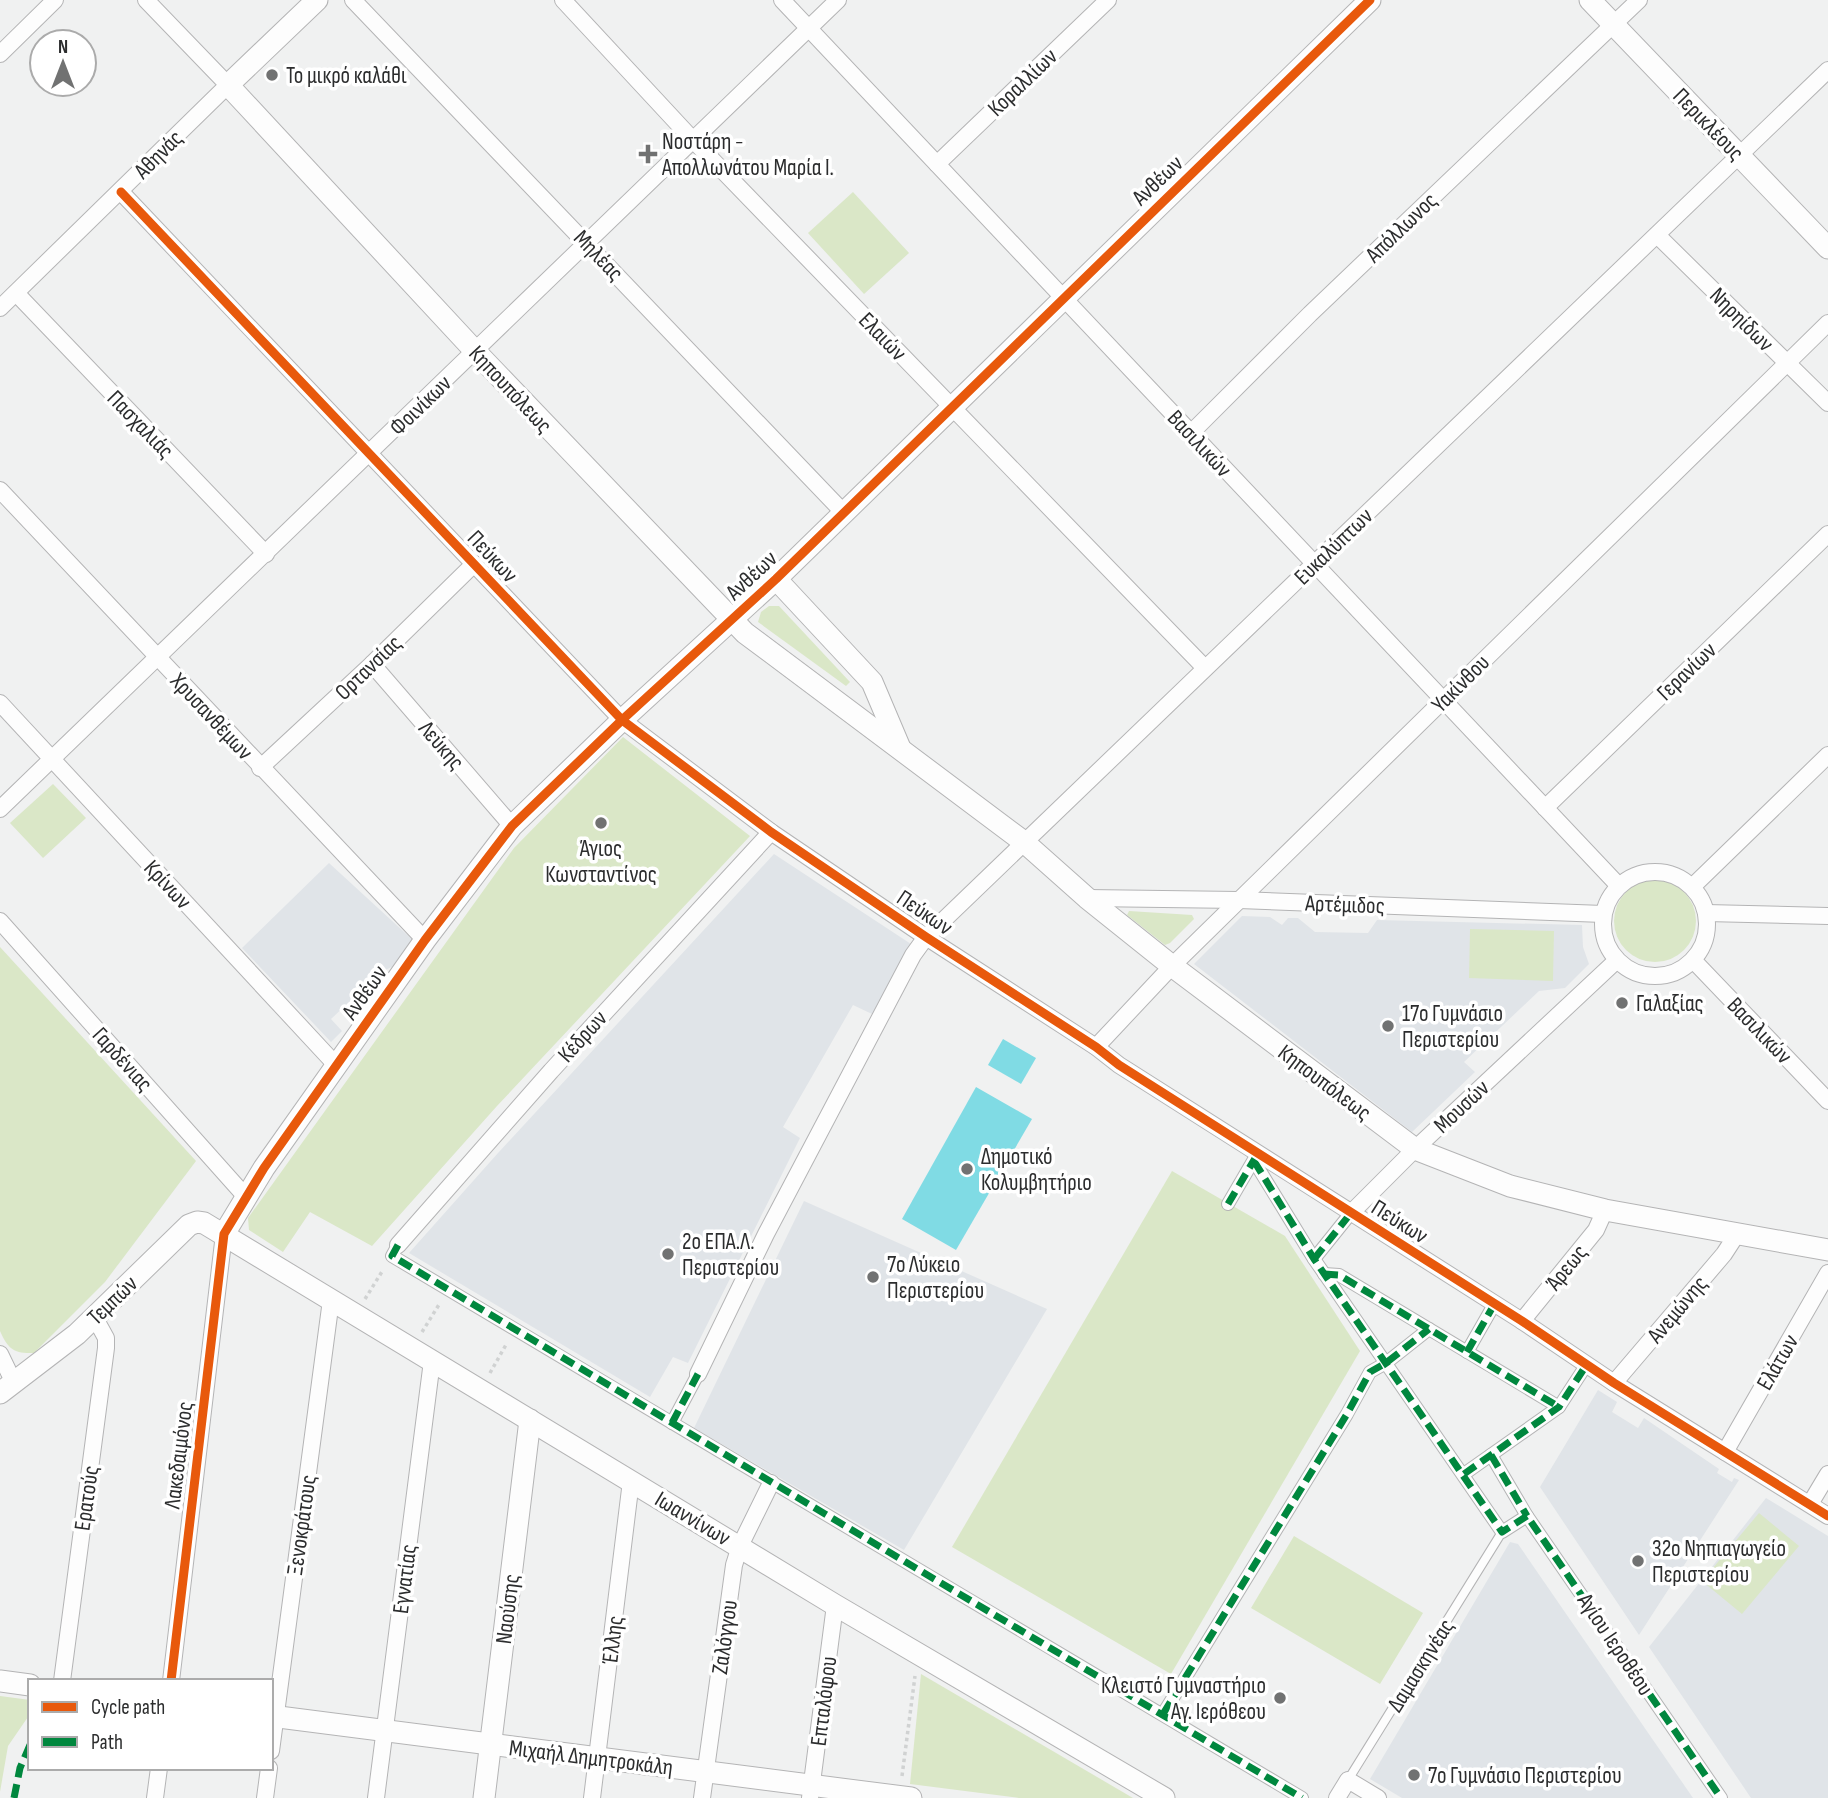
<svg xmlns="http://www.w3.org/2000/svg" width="1828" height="1798" font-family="'Sofia Sans Condensed',sans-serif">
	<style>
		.built { fill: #e0e4e8 }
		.green { fill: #dae7c7 }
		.water { fill: #80dbe4 }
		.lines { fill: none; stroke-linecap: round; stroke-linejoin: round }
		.service-casing { stroke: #b4b4b5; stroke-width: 10 }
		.pedestrian-casing { stroke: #b4b4b5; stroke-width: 14 }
		.minor-casing { stroke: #b4b4b5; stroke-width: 18 }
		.tertiary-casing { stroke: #b4b4b5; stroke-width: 23 }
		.path { stroke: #d0d2d2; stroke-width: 3.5; stroke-dasharray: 3.5 3.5; stroke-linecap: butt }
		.service { stroke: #fdfdfd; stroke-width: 8 }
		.pedestrian { stroke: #fdfdfd; stroke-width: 12 }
		.minor { stroke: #fdfdfd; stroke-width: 16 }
		.tertiary { stroke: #fdfdfd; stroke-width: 21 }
		.quiet { stroke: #00873e; stroke-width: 7; stroke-dasharray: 14 7; stroke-linecap: butt }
		.cycleway-casing { stroke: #fff; stroke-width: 13 }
		.cycleway { stroke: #e8590c; stroke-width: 9 }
		.poi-dot { fill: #717272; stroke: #fff; stroke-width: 2.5 }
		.labels { text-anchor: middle; stroke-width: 7; stroke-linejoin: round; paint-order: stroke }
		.poi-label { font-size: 23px; fill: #2c2d2e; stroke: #fff; text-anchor: start }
		.street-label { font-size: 23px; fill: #2c2d2e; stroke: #fff }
	</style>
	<rect width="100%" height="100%" fill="#f0f1f1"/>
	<g class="built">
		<path d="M774,854L911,944L872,1014L853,1005L783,1127L800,1138L688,1363L673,1357L650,1397L409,1253L498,1153Z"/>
		<path d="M329,863L415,942L394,966L385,970L370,983L369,993L363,989L331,1019L342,1031L331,1042L242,948Z"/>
		<path d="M1242,916L1270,917L1282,925L1288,918H1298L1315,932L1368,933L1377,920L1582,925L1583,947L1589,964L1565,988L1539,991L1464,1062L1475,1072L1412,1132L1194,964Z"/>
		<path d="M804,1201L1047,1309L904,1550L694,1428Z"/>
		<path d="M1598,1390L1617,1402L1612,1412L1638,1428L1644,1418L1719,1469L1717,1473L1732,1482L1734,1478L1739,1480L1639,1635L1540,1487Z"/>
		<path d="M1766,1498L1828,1536V1798H1751L1649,1647Z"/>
		<path d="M1510,1542L1518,1544L1693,1798H1402L1370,1779Z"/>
	</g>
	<g class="green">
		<path d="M853,192L909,253L864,294L808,233Z"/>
		<path d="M769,606H779L850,682L846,686L758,622L761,612Z"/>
		<path d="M623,737L750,836L497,1106L372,1246L310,1212L283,1252L249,1230L248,1218L514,848Z"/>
		<path d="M53,784L86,818L43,858L10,823Z"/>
		<circle cx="1655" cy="921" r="41"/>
		<path d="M1129,911L1192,915L1194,919L1170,943L1165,945L1127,915Z"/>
		<path d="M1470,929L1554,931L1553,981L1469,978Z"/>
		<path d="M0,947L196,1161L105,1282L34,1353C14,1354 8,1349 0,1331Z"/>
		<path d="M1172,1171L1285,1236L1360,1351L1171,1674L952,1547Z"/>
		<path d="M1759,1513L1799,1546L1742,1614L1702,1581Z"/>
		<path d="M1294,1536L1423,1613L1380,1684L1251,1608Z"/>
		<path d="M921,1674L1133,1798H1019L910,1784Z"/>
		<path d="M0,1696L30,1700V1714L8,1746L0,1792Z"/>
	</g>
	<g class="water">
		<path d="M1003,1039L1036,1058L1021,1084L988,1065Z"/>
		<path d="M976,1087L1032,1119L956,1250L902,1219Z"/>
	</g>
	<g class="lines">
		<g class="service-casing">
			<path id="service" d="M1348,1780L1502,1532"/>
		</g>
		<g class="pedestrian-casing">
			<g id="pedestrian">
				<path d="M1254,1161L1314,1259L1502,1532L1527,1516L1721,1798"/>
				<path d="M1228,1204L1256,1156"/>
				<path d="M398,1245L392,1256L1302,1798"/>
				<path d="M1314,1259L1351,1213"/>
				<path d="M1324,1274L1339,1275L1559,1407"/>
				<path d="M1467,1352L1495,1303"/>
				<path d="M672,1423L698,1374"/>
				<path d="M1491,1455L1527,1516"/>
				<path d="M1464,1474L1559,1407L1587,1364"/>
				<path d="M1163,1714L1347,1414L1370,1372L1386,1363L1429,1329"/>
			</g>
		</g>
		<g class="minor-casing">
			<g id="minor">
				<path d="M353,0L843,512"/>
				<path d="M563,0L693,140L1205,668"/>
				<path d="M782,0L1619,886"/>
				<path d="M0,54L55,0"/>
				<path d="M937,164L1108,0"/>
				<path d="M121,192L622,720L771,832L926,937L1096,1047L1119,1065L1522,1321L1614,1383L1828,1516"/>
				<path d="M1657,235L1828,403"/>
				<path d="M16,293L266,554"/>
				<path d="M0,308L228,85L146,0"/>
				<path d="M1191,433L1310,314L1639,0"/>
				<path d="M0,490L425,940"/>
				<path d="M372,664L512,826"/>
				<path d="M0,703L336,1065"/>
				<path d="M260,768L372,664L474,564"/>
				<path d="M1545,808L1828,534"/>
				<path d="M0,809L838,0"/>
				<circle cx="1655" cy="924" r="52"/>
				<path d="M1692,887L1828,755"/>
				<path d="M1087,898L1239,900L1603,914"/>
				<path d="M1706,913L1828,916"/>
				<path d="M0,921L246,1197"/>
				<path d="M1693,960L1828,1101"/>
				<path d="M1096,1047L1172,966L1828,323"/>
				<path d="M1351,1213L1415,1149L1617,960"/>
				<path d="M398,1245L551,1071L771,832"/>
				<path d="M1522,1321L1596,1230L1605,1210"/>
				<path d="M0,1354L14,1383"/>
				<path d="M698,1374L766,1234L913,955L926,937L1828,70"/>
				<path d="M1614,1383L1724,1254L1737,1234"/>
				<path d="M1725,1452L1828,1273"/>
				<path d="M1810,1504L1828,1474"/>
				<path d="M62,1681L106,1348V1338L95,1318"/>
				<path d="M171,1681L224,1234"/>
				<path d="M271,1751L331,1300"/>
				<path d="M155,1798L159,1768"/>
				<path d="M265,1798L269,1768"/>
				<path d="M376,1798L432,1361"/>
				<path d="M592,1798L631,1481"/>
				<path d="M702,1798L734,1565L740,1546L771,1483"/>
				<path d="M810,1798L835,1605"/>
				<path d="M1337,1798L1348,1780L1378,1798"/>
			</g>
		</g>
		<g class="tertiary-casing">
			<g id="tertiary">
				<path d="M317,0L228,85L475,351L745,633L1024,842L1087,898L1172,966L1415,1149L1510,1186L1605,1210L1828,1250"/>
				<path d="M1590,0L1828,248"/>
				<path d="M776,579L872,682L900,748"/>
				<path d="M224,1234L264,1168L425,940L512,826L622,720L776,579L1370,0"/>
				<path d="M0,1393L77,1334L189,1225L197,1222L204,1223L835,1605L1164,1798"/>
				<path d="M0,1681L30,1685"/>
				<path d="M271,1716L911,1798"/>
				<path d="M484,1798L530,1420"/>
			</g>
		</g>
		<g class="path">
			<path d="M365,1299L383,1270"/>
			<path d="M422,1332L440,1303"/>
			<path d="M490,1373L507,1343"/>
			<path d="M902,1776L915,1676"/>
		</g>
		<use href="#service" class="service"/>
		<use href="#pedestrian" class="pedestrian"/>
		<use href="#minor" class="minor"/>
		<use href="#tertiary" class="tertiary"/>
		<g class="quiet">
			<path d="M1254,1161L1314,1259L1502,1532L1527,1516L1721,1798"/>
			<path d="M1228,1204L1257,1155"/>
			<path d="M398,1245L392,1256L1302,1798"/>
			<path d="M1314,1259L1351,1213"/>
			<path d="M1324,1274L1339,1275L1559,1407"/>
			<path d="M1467,1352L1495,1303"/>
			<path d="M672,1423L698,1374"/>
			<path d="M1491,1455L1527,1516"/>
			<path d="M1464,1474L1559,1407L1587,1364"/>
			<path d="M1163,1714L1347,1414L1370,1372L1386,1363L1429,1329"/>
			<path d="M14,1798L20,1768L30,1745"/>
		</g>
		<g class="cycleway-casing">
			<g id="cycleway">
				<path d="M121,192L622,720L771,832L926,937L1096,1047L1119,1065L1522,1321L1614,1383L1828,1516"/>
				<path d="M171,1681L224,1234L264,1168L425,940L512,826L622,720L776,579L1370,0"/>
			</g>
		</g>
		<use href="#cycleway" class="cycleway"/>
	</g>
	<g class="poi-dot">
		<circle cx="272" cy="75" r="7"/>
		<path d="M644.5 143.5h7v7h7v7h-7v7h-7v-7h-7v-7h7z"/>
		<circle cx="601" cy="823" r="7"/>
		<circle cx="1622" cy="1003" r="7"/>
		<circle cx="1388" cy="1026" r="7"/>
		<circle cx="967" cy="1169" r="7"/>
		<circle cx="668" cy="1254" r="7"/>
		<circle cx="873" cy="1277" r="7"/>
		<circle cx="1638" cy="1561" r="7"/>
		<circle cx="1280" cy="1698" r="7"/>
		<circle cx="1414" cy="1775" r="7"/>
	</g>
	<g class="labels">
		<g class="poi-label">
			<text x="286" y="83">Το μικρό καλάθι</text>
			<text x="662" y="149">Νοστάρη -<tspan x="662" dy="26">Απολλωνάτου Μαρία Ι.</tspan></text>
			<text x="601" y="856" text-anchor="middle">Άγιος<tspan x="601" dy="26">Κωνσταντίνος</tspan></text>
			<text x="1636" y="1011">Γαλαξίας</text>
			<text x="1402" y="1021">17ο Γυμνάσιο<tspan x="1402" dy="26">Περιστερίου</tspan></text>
			<text x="981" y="1164">Δημοτικό<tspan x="981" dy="26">Κολυμβητήριο</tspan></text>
			<text x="682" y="1249">2ο ΕΠΑ.Λ.<tspan x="682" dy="26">Περιστερίου</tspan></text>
			<text x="887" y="1272">7ο Λύκειο<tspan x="887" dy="26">Περιστερίου</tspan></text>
			<text x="1652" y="1556">32ο Νηπιαγωγείο<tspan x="1652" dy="26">Περιστερίου</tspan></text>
			<text x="1266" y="1693" text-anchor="end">Κλειστό Γυμναστήριο<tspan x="1266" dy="26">Αγ. Ιερόθεου</tspan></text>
			<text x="1428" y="1783">7ο Γυμνάσιο Περιστερίου</text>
		</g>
		<g class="street-label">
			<text transform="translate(1022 82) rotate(-44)" y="8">Κοραλλίων</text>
			<text transform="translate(1709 124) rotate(46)" y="8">Περικλέους</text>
			<text transform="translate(158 154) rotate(-45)" y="8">Αθηνάς</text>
			<text transform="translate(1157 180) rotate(-44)" y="8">Ανθέων</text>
			<text transform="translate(1401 227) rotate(-44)" y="8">Απόλλωνος</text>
			<text transform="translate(599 255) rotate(46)" y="8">Μηλέας</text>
			<text transform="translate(1742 319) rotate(45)" y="8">Νηρηίδων</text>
			<text transform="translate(883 336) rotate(46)" y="8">Ελαιών</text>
			<text transform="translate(511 389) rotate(47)" y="8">Κηπουπόλεως</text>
			<text transform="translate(420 405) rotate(-44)" y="8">Φοινίκων</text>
			<text transform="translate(141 424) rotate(46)" y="8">Πασχαλιάς</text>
			<text transform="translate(1200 443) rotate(47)" y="8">Βασιλικών</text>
			<text transform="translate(1333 546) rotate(-44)" y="8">Ευκαλύπτων</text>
			<text transform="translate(493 556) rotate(47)" y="8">Πεύκων</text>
			<text transform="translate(751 575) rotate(-43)" y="8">Ανθέων</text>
			<text transform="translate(368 667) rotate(-44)" y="8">Ορτανσίας</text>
			<text transform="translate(1686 671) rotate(-44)" y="8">Γερανίων</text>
			<text transform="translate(1460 683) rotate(-45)" y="8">Υακίνθου</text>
			<text transform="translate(212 716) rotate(47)" y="8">Χρυσανθέμων</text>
			<text transform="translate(442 745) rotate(49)" y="8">Λεύκης</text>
			<text transform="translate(168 884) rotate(47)" y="8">Κρίνων</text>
			<text transform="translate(1345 904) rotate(2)" y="8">Αρτέμιδος</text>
			<text transform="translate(925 912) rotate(34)" y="8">Πεύκων</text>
			<text transform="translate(364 992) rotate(-55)" y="8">Ανθέων</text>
			<text transform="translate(1760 1030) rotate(46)" y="8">Βασιλικών</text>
			<text transform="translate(582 1036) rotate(-48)" y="8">Κέδρων</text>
			<text transform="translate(123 1059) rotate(48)" y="8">Γαρδένιας</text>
			<text transform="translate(1325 1082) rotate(37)" y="8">Κηπουπόλεως</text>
			<text transform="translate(1461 1106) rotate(-43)" y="8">Μουσών</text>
			<text transform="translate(1400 1221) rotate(32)" y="8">Πεύκων</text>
			<text transform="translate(1566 1267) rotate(-51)" y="8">Άρεως</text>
			<text transform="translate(112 1300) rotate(-44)" y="8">Τεμπών</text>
			<text transform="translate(1677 1309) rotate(-50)" y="8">Ανεμώνης</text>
			<text transform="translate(1777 1362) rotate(-60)" y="8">Ελάτων</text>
			<text transform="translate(178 1455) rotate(-83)" y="8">Λακεδαιμόνος</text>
			<text transform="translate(86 1498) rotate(-82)" y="8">Ερατούς</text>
			<text transform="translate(693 1518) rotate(31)" y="8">Ιωαννίνων</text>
			<text transform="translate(301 1525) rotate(-82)" y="8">Ξενοκράτους</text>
			<text transform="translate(404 1579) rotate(-83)" y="8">Εγνατίας</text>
			<text transform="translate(507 1609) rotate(-83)" y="8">Ναούσης</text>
			<text transform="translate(724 1637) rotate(-82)" y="8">Ζαλόγγου</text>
			<text transform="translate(612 1640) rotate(-83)" y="8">Έλλης</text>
			<text transform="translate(1616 1644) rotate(56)" y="8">Αγίου Ιεροθέου</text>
			<text transform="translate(1420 1665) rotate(-58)" y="8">Δαμασκηνέας</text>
			<text transform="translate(823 1701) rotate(-83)" y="8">Επταλόφου</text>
			<text transform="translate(591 1757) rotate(7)" y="8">Μιχαήλ Δημητροκάλη</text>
		</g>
	</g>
	<rect x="28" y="1679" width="245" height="91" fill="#ffffff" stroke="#ababab" stroke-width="2"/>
	<rect x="42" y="1702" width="35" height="10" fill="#e8590c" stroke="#ababab" stroke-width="2"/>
	<text x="91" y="1714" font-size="21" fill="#2c2d2e">Cycle path</text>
	<rect x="42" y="1737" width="35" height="10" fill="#00873e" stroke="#ababab" stroke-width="2"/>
	<text x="91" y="1749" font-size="21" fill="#2c2d2e">Path</text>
	<g transform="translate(63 63)"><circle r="33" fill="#ffffff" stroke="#ababab" stroke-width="2"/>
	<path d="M0-5L12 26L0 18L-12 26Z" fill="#717272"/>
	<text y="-10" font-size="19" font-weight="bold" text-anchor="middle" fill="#2c2d2e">N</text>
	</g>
</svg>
